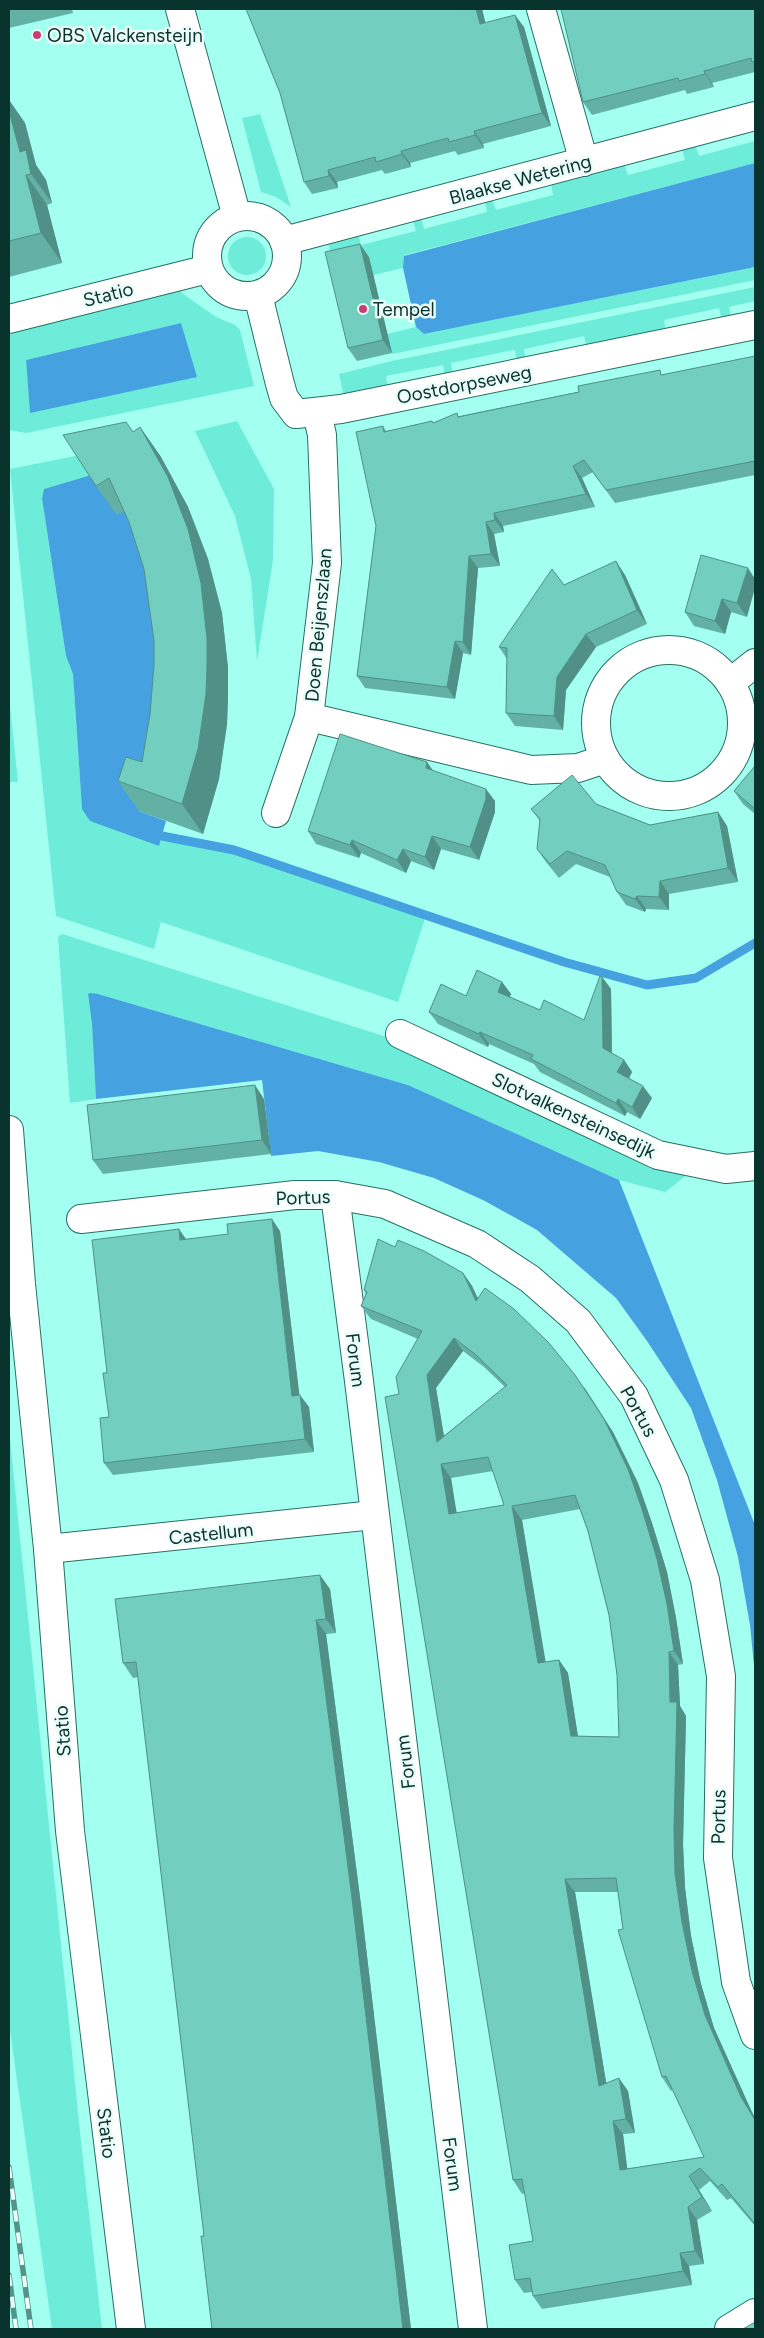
<svg xmlns="http://www.w3.org/2000/svg" width="764" height="2338" font-family="Figtree,sans-serif">
	<style>
		.green { fill: #6cecd9; fill-rule: evenodd }
		.water { fill: #46a1e1 }
		.lines { fill: none; stroke-linecap: round; stroke-linejoin: round }
		.stream { stroke: #46a1e1; stroke-width: 9 }
		.minor-casing { stroke: #276f65; stroke-width: 30 }
		.minor { stroke: #fff; stroke-width: 28 }
		.rail-casing { stroke: #529489; stroke-width: 5.5 }
		.rail { stroke: #ebfcf9; stroke-width: 4; stroke-dasharray: 11; stroke-linecap: butt }
		.wall { fill: #62b1a4; fill-rule: evenodd }
		.shaded-wall { fill: #509086 }
		.building { fill: #72cebf; stroke: #509086; fill-rule: evenodd }
		.poi-dot { fill: #c93e71; stroke: #ebfcf9; stroke-width: 2 }
		.labels { text-anchor: middle; stroke-width: 5; stroke-linejoin: round; paint-order: stroke }
		.poi-label { font-size: 19px; fill: #09332d; stroke: #ebfcf9; text-anchor: start }
		.street-label { font-size: 19px; fill: #09332d; stroke: #ebfcf9 }
	</style>
	<rect width="100%" height="100%" fill="#a3ffef"/>
	<g class="green">
		<path d="M260,114L291,207L276,197L261,192L242,118Z"/>
		<path d="M755,141V163L405,255L403,268L373,275L369,256L334,265L328,242L358,234L361,245L416,231L413,220L421,217L424,229L487,212L485,201L492,199L496,210L553,195L551,183L624,164L628,175L685,160L682,149L695,145L699,156Z"/>
		<circle cx="247" cy="256" r="19"/>
		<path d="M755,267V280L392,354L387,334L416,327L424,334Z"/>
		<path d="M755,287V301L729,307L731,318L722,320L719,308L664,320L666,332L587,348L584,336L524,349L526,360L517,362L515,350L508,351L451,363L453,375L445,376L443,365L386,376L388,388L344,397L339,374L392,361Z"/>
		<path d="M180,289L183,294L216,317L235,325L240,330L254,386L26,433L9,430V334ZM181,323L31,413L30,412L26,360Z"/>
		<path d="M237,421L274,489L273,560L257,661L251,579L235,516L195,431Z"/>
		<path d="M120,447L91,475L44,489L42,498L66,656L73,674L82,809L159,846L162,836L234,850L426,915L398,1002L161,922L154,949L56,916L10,469Z"/>
		<path d="M9,697L18,782H9Z"/>
		<path d="M62,934L390,1038V1043L421,1055L688,1174L665,1192L619,1180L408,1085L98,994H88L92,1024L96,1099L70,1103L58,937Z"/>
		<path d="M9,1429L81,2142L102,2329H52L9,2023Z"/>
	</g>
	<g class="water">
		<path d="M755,163V267L424,334L416,327L403,268L404,256Z"/>
		<path d="M181,323L197,377L30,413L26,360Z"/>
		<path d="M91,475L129,508L164,598L139,811L166,821L159,846L90,821L82,809L73,674L66,656L42,498L44,489Z"/>
		<path d="M90,993L98,994L408,1085L619,1180L755,1525V1676L750,1625L738,1557L717,1480L691,1408L647,1341L616,1298L537,1230L485,1201L434,1178L379,1162L318,1151L271,1156L262,1080L96,1099L92,1024L88,994Z"/>
	</g>
	<g class="lines">
		<path class="stream" d="M162,836L234,850L564,962L647,985L696,978L755,943"/>
		<g class="minor-casing">
			<g id="minor">
				<path d="M180,9L237,217"/>
				<path d="M541,9L584,162"/>
				<circle cx="247" cy="256" r="40"/>
				<path d="M284,241L755,116"/>
				<path d="M258,295L280,384L284,398L296,414L341,409L755,325"/>
				<path d="M9,319L208,269"/>
				<circle cx="669" cy="723" r="73"/>
				<path d="M730,683L755,663"/>
				<path d="M309,717L531,770L578,768L605,759"/>
				<path d="M276,813L309,717L327,563L322,435L317,413"/>
				<path d="M400,1034L658,1155L726,1169L755,1166"/>
				<path d="M9,1130L21,1284L48,1549L70,1831L131,2329"/>
				<path d="M335,1195L359,1381L473,2329"/>
				<path d="M81,1219L295,1195H335L385,1204L477,1244L530,1279L578,1321L634,1396L674,1480L705,1580L721,1676L718,1858L736,1982L755,2035"/>
				<path d="M48,1549L374,1515"/>
				<path d="M729,2329L755,2313"/>
			</g>
		</g>
		<use href="#minor" class="minor"/>
		<g class="rail-casing">
			<g id="rail">
				<path d="M9,2167L31,2329"/>
				<path d="M9,2275L16,2329"/>
			</g>
		</g>
		<use href="#rail" class="rail"/>
	</g>
	<g class="wall">
		<path d="M9,9H72L73,13L9,28Z"/>
		<path d="M246,9H482L485,23L524,27L551,126L483,144L484,148L458,155L455,151L410,163L411,167L385,174L382,170L337,182L338,188L312,194L304,182L280,93Z"/>
		<path d="M755,9V72L712,83L714,87L687,94L685,90L592,115L583,102Z"/>
		<path d="M9,100L25,123L36,165L46,180L52,203L47,205L62,263L9,277Z"/>
		<path d="M369,257L392,353L357,361L348,348Z"/>
		<path d="M755,356V475L615,503L593,472L582,478L595,507L503,526L504,532L494,534L500,566L478,568L471,655L463,653L455,699L365,688L357,676L376,526L383,426L386,431L434,423L460,416Z"/>
		<path d="M140,427L161,457L188,507L208,559L222,613L228,668V696L227,724L219,779L203,834L139,811L118,781L142,762L150,714L154,666V641L144,569L129,522L124,511L117,515L96,486L133,432Z"/>
		<path d="M748,568L747,617L731,612L725,634L694,626L685,612Z"/>
		<path d="M625,575L647,624L596,647L566,690L563,730L515,726L506,713L507,659L499,647L564,585Z"/>
		<path d="M427,762L433,771L495,801V812L479,860L441,849L434,870L411,861L406,873L361,853L359,858L316,844L308,831Z"/>
		<path d="M755,766V814L743,804L734,791Z"/>
		<path d="M596,804L650,825L718,812L727,826L738,882L669,894V910L646,909L645,912L626,905L617,892L610,877L576,864L559,878L546,862L537,849L540,821L531,809Z"/>
		<path d="M602,977L611,989L612,1053L624,1060L632,1072L629,1078L652,1098L640,1119L627,1112L625,1116L540,1072L534,1064L489,1044L488,1047L438,1024L429,1012L466,996L502,982L511,994L510,997L540,1010L584,1020Z"/>
		<path d="M264,1099L271,1154L103,1174L93,1160Z"/>
		<path d="M280,1231L299,1395L309,1407L314,1452L113,1475L104,1463L109,1417L107,1373L186,1239Z"/>
		<path d="M395,1247L463,1273L472,1286L478,1298L585,1388L613,1432L638,1483L652,1523L667,1572L676,1618L683,1664L678,1665L680,1706L686,1716L683,1844L685,1888L691,1936L701,1984L714,2028L751,2110L755,2118V2226L731,2198L727,2200L710,2181L699,2190L712,2211L697,2220L704,2264L689,2266L692,2285L542,2309L533,2296L532,2292L524,2293L515,2280L533,2241L525,2193L522,2194L513,2180L399,1394L418,1339L371,1319L361,1306L366,1294L364,1290ZM463,1351L484,1367L505,1387L444,1436L436,1388ZM493,1471L504,1505L456,1513L451,1478ZM580,1509L588,1531L609,1615L617,1675L619,1737L578,1736L568,1673L559,1660L545,1662L522,1520ZM575,1892H618L623,1929L662,2077L671,2091L673,2090L704,2157L627,2169L623,2134L635,2133L628,2091L606,2083Z"/>
		<path d="M330,1589L336,1633L326,1634L361,1905L411,2329H212L204,2236L138,1677L133,1678L123,1663Z"/>
	</g>
	<g class="shaded-wall">
		<path d="M476,9H482L489,36L480,24Z"/>
		<path d="M515,15L524,27L551,126L542,113Z"/>
		<path d="M704,71L712,83L714,87L705,74Z"/>
		<path d="M9,100L25,123L36,165L46,180L52,203L31,174L20,152L9,111Z"/>
		<path d="M474,131L483,144L484,148L475,135Z"/>
		<path d="M401,151L410,163L411,167L402,154Z"/>
		<path d="M328,170L337,182L338,188L329,176Z"/>
		<path d="M26,175L47,205L62,263L41,233Z"/>
		<path d="M360,244L369,257L392,353L383,340Z"/>
		<path d="M140,427L161,457L188,507L208,559L222,613L228,668V696L227,724L219,779L203,834L182,804Z"/>
		<path d="M573,466L582,478L595,507L586,494Z"/>
		<path d="M494,513L503,526L504,532L495,520Z"/>
		<path d="M486,522L494,534L500,566L491,554Z"/>
		<path d="M469,556L478,568L471,655L463,642Z"/>
		<path d="M616,561L625,575L647,624L637,610Z"/>
		<path d="M748,568L755,579V588L747,617L737,603Z"/>
		<path d="M722,599L731,612L725,634L715,621Z"/>
		<path d="M586,634L596,647L566,690L563,730L554,716L557,677Z"/>
		<path d="M455,641L463,653L455,699L447,687Z"/>
		<path d="M427,762L436,775L426,768Z"/>
		<path d="M486,789L495,801V812L479,860L470,847Z"/>
		<path d="M718,812L727,826L738,882L728,868Z"/>
		<path d="M432,836L441,849L434,870L425,857Z"/>
		<path d="M352,840L361,853L359,858L350,845Z"/>
		<path d="M403,849L411,861L406,873L397,860Z"/>
		<path d="M660,881L669,894V910L659,897Z"/>
		<path d="M637,896L646,909L645,912L635,899Z"/>
		<path d="M602,977L611,989L612,1061L603,1048Z"/>
		<path d="M502,982L511,994L507,1004L498,992Z"/>
		<path d="M480,1032L489,1044L488,1047L479,1034Z"/>
		<path d="M624,1060L632,1072L626,1084L617,1072Z"/>
		<path d="M255,1085L264,1099L271,1154L262,1140Z"/>
		<path d="M643,1086L652,1098L640,1119L632,1107Z"/>
		<path d="M618,1099L627,1112L625,1116L616,1103Z"/>
		<path d="M272,1219L280,1231L301,1408L292,1396Z"/>
		<path d="M179,1229L188,1242L180,1240Z"/>
		<path d="M463,1273L472,1286L485,1315L476,1301Z"/>
		<path d="M454,1338L463,1351L436,1388L447,1455L437,1442L427,1375Z"/>
		<path d="M575,1375L613,1432L638,1483L652,1523L667,1572L676,1618L683,1664L674,1651Z"/>
		<path d="M300,1395L309,1407L314,1452L305,1439Z"/>
		<path d="M441,1464L451,1478L459,1527L449,1514Z"/>
		<path d="M512,1506L522,1520L548,1676L538,1663Z"/>
		<path d="M320,1575L330,1589L336,1633L326,1619Z"/>
		<path d="M316,1620L326,1634L361,1905L411,2329H403Z"/>
		<path d="M669,1652L678,1665L680,1706L686,1716L683,1844L685,1888L691,1936L701,1984L714,2028L751,2110L755,2118V2120L741,2097L705,2015L692,1971L682,1922L675,1874Z"/>
		<path d="M559,1660L568,1673L580,1750L571,1736Z"/>
		<path d="M565,1879L575,1892L609,2100L599,2086Z"/>
		<path d="M619,2078L628,2091L635,2133L626,2119Z"/>
		<path d="M613,2121L623,2134L629,2183L620,2170Z"/>
		<path d="M689,2176L699,2190L712,2211L702,2197Z"/>
		<path d="M688,2207L697,2220L704,2264L695,2251Z"/>
		<path d="M680,2253L689,2266L692,2285L683,2271Z"/>
	</g>
	<g class="building">
		<path d="M246,9H476L480,24L515,15L542,113L474,131L475,135L449,142L448,138L401,151L402,154L376,162L375,157L328,170L329,176L304,182L280,93Z"/>
		<path d="M561,9H755V61L752,62L751,58L704,71L705,74L679,81L678,78L583,102Z"/>
		<path d="M9,111L20,152L26,150L31,174L26,175L41,233L9,241Z"/>
		<path d="M360,244L383,340L348,348L325,252Z"/>
		<path d="M755,356V461L606,490L584,460L573,466L586,494L494,513L495,520L486,522L491,554L469,556L463,642L455,641L447,687L357,676L376,526L356,432L383,426L384,432L432,421L433,423L457,413L458,417L579,392L578,386L660,370L661,375Z"/>
		<path d="M126,422L133,432L140,427L168,477L188,529L201,583L207,639V667L206,694L198,749L182,804L118,781L126,757L142,762L150,714L154,666V641L144,569L129,522L109,478L96,486L63,435Z"/>
		<path d="M701,555L748,568L737,603L722,599L715,621L685,612Z"/>
		<path d="M616,561L637,610L586,634L557,677L554,716L506,713L507,648L499,647L552,569L564,585Z"/>
		<path d="M340,734L427,762L426,768L486,789V799L470,847L432,836L425,857L403,849L397,860L352,840L350,845L308,831Z"/>
		<path d="M755,766V809L734,791Z"/>
		<path d="M572,775L596,804L650,825L718,812L728,868L660,881L659,897L637,896L635,899L617,892L605,865L567,851L550,864L537,849L540,819L531,809Z"/>
		<path d="M477,970L502,982L498,992L540,1010L544,1000L584,1020L600,976L602,977L603,1048L624,1060L617,1072L643,1086L632,1107L618,1099L616,1103L531,1059L533,1055L480,1032L479,1034L429,1012L441,984L466,996Z"/>
		<path d="M255,1085L262,1140L93,1160L87,1105Z"/>
		<path d="M272,1219L292,1396L300,1395L305,1439L104,1463L100,1418L109,1417L103,1373H107L92,1240L179,1229L180,1240L228,1234L227,1224Z"/>
		<path d="M378,1239L395,1247L398,1240L424,1251L463,1273L476,1301L485,1288L514,1309L549,1343L575,1375L604,1419L628,1469L642,1509L657,1559L667,1604L674,1651L669,1652L670,1702H677L674,1830L675,1874L682,1922L692,1971L705,2015L741,2097L755,2120V2224L722,2184L718,2187L700,2168L689,2176L702,2197L688,2207L695,2251L680,2253L683,2271L533,2296L530,2278L515,2280L509,2245L533,2241L522,2179L513,2180L385,1397L399,1394L396,1377L422,1331L361,1306L367,1292L364,1290ZM454,1338L475,1354L507,1385L437,1442L427,1375ZM488,1457L504,1505L449,1514L441,1464ZM575,1495L588,1531L609,1615L617,1675L619,1737L571,1736L559,1660L538,1663L512,1506ZM616,1878L623,1929L618,1930L662,2077L666,2076L704,2157L620,2170L613,2121L626,2119L619,2078L599,2086L565,1879Z"/>
		<path d="M320,1575L326,1619L316,1620L351,1890L403,2329H212L201,2236H204L136,1662L123,1663L115,1599Z"/>
		<path d="M755,2322V2329H743Z"/>
	</g>
	<g class="poi-dot">
		<circle cx="37" cy="35" r="5"/>
		<circle cx="363" cy="309" r="5"/>
	</g>
	<g class="labels">
		<g class="poi-label">
			<text x="47" y="42">OBS Valckensteijn</text>
			<text x="373" y="316">Tempel</text>
		</g>
		<g class="street-label">
			<text transform="translate(520 179) rotate(-15)" y="7">Blaakse Wetering</text>
			<text transform="translate(108 294) rotate(-14)" y="7">Statio</text>
			<text transform="translate(464 384) rotate(-11)" y="7">Oostdorpseweg</text>
			<text transform="translate(318 625) rotate(-85)" y="7">Doen Beijenszlaan</text>
			<text transform="translate(574 1115) rotate(25)" y="7">Slotvalkensteinsedijk</text>
			<text transform="translate(303 1197) rotate(-2)" y="7">Portus</text>
			<text transform="translate(356 1360) rotate(83)" y="7">Forum</text>
			<text transform="translate(639 1411) rotate(61)" y="7">Portus</text>
			<text transform="translate(211 1533) rotate(-6)" y="7">Castellum</text>
			<text transform="translate(62 1731) rotate(-94)" y="7">Statio</text>
			<text transform="translate(405 1762) rotate(-97)" y="7">Forum</text>
			<text transform="translate(718 1817) rotate(-89)" y="7">Portus</text>
			<text transform="translate(107 2133) rotate(83)" y="7">Statio</text>
			<text transform="translate(453 2164) rotate(82)" y="7">Forum</text>
		</g>
	</g>
	<rect width="764" height="2338" fill="none" stroke="#09332d" stroke-width="20"/>
</svg>
